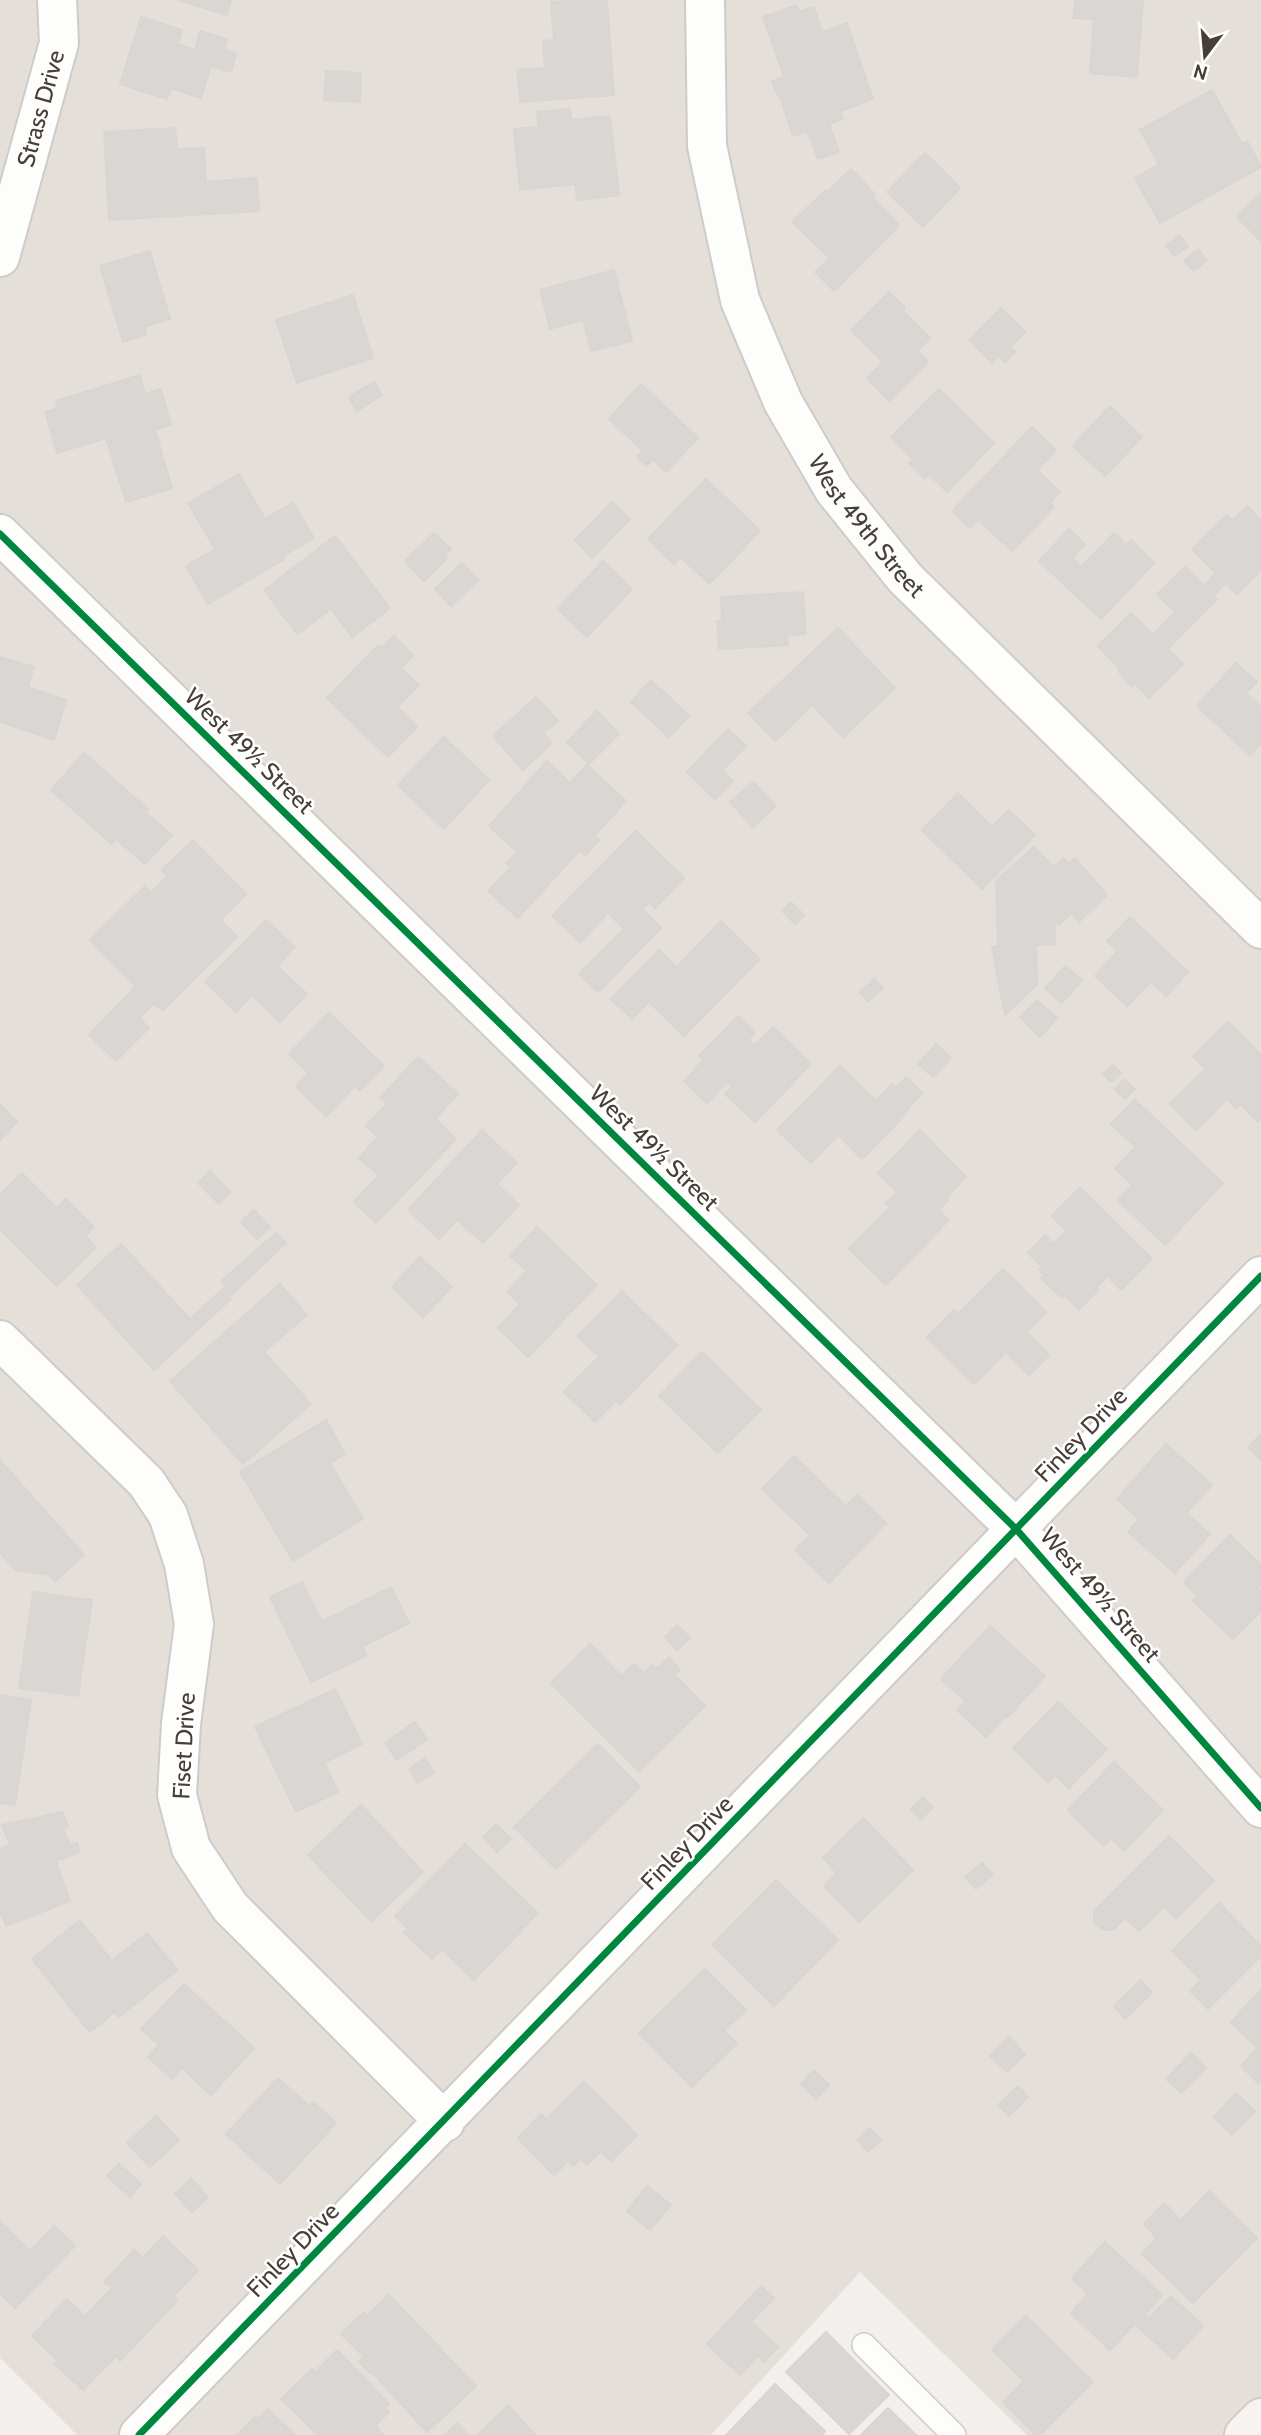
<svg xmlns="http://www.w3.org/2000/svg" width="1261" height="2435" font-family="Cabin,sans-serif">
	<style>
		.residential { fill: #e5dfda }
		.building { fill: #d9d6d3; stroke: #dad5d2; stroke-width: 2 }
		.lines { fill: none; stroke-linecap: round; stroke-linejoin: round }
		.lane-casing { stroke: #cecbc8; stroke-width: 26 }
		.street-casing { stroke: #cecbc8; stroke-width: 42 }
		.secondary-casing { stroke: #d2cbc4; stroke-width: 42 }
		.lane { stroke: #fdfdfc; stroke-width: 23 }
		.street { stroke: #fdfdfc; stroke-width: 38 }
		.secondary { stroke: #f6f3f0; stroke-width: 38 }
		.cycleway-casing { stroke: #fff; stroke-width: 11 }
		.cycleway { stroke: #00873e; stroke-width: 7 }
		.labels { text-anchor: middle; stroke-width: 5; stroke-linejoin: round; paint-order: stroke }
		.street-label { font-size: 24px; fill: #473e38; stroke: #fff }
	</style>
	<rect width="100%" height="100%" fill="#f2efec"/>
	<path class="residential" d="M0,0H1261V2435H1027L860,2272L711,2435H77L0,2358Z"/>
	<g class="building">
		<path d="M178,0H231L227,15Z"/>
		<path d="M579,0H607L614,95L520,102L517,70L545,68L543,41L554,40L551,2Z"/>
		<path d="M1075,0H1143L1137,77L1090,73L1094,19L1073,18Z"/>
		<path d="M797,5L799,12L814,7L822,32L847,23L873,99L840,111L843,119L829,124L839,152L818,159L807,131L793,136L780,96H778L772,81L784,77L763,17Z"/>
		<path d="M141,17L182,30L178,44L195,50L200,31L227,39L224,49L236,54L231,72L211,66L201,98L171,88L167,99L120,84Z"/>
		<path d="M326,71L361,73L360,102L324,100Z"/>
		<path d="M1212,90L1242,144L1247,141L1261,167L1160,223L1135,178L1159,164L1140,130Z"/>
		<path d="M570,109L571,120L610,116L619,195L577,200L575,184L520,190L514,129L539,127L537,112Z"/>
		<path d="M175,128L177,149L204,148L206,182L257,178L259,211L109,220L104,132Z"/>
		<path d="M925,153L960,188L923,227L887,192Z"/>
		<path d="M851,169L875,194L872,198L899,225L834,291L815,272L830,258L792,222L826,190L828,192Z"/>
		<path d="M1261,193V241L1237,217Z"/>
		<path d="M1179,235L1188,246L1174,256L1166,246Z"/>
		<path d="M1198,249L1207,260L1194,271L1184,261Z"/>
		<path d="M150,251L170,319L144,327L146,335L123,342L100,266Z"/>
		<path d="M614,270L632,341L591,351L583,320L550,329L540,290Z"/>
		<path d="M889,292L905,308L903,310L906,314L930,338L917,351L928,362L889,401L867,378L883,362L851,330Z"/>
		<path d="M353,295L373,358L297,383L276,320Z"/>
		<path d="M1001,308L1025,332L1010,347L1015,352L1005,362L999,356L992,363L969,340Z"/>
		<path d="M140,375L145,394L161,389L171,425L155,430L172,488L126,502L106,438L57,453L45,412L58,408L56,401Z"/>
		<path d="M374,382L382,395L357,411L349,397Z"/>
		<path d="M641,384L698,438L666,472L653,459L647,466L637,457L643,451L609,419Z"/>
		<path d="M939,389L994,443L947,492L929,474L925,478L909,463L913,459L891,437Z"/>
		<path d="M1110,406L1142,437L1105,476L1073,446Z"/>
		<path d="M1032,427L1056,450L1037,470L1060,492L1050,503L1054,507L1012,551L978,519L970,528L952,511Z"/>
		<path d="M239,474L265,519L293,503L314,538L283,556L284,559L208,604L186,566L215,549L188,503Z"/>
		<path d="M706,479L760,531L709,584L681,557L674,564L648,539Z"/>
		<path d="M612,502L630,519L592,558L575,540Z"/>
		<path d="M1247,506L1261,520V570L1237,594L1226,583L1213,596L1217,599L1168,649L1183,664L1149,698L1135,683L1132,687L1119,672L1121,670L1098,646L1131,613L1153,635L1175,612L1157,594L1185,567L1204,586L1216,573L1192,549L1227,515L1232,521Z"/>
		<path d="M1069,529L1085,545L1072,558L1081,567L1114,533L1126,545L1131,540L1154,563L1101,619L1039,561Z"/>
		<path d="M434,533L451,549L444,556L447,558L424,581L405,561Z"/>
		<path d="M335,536L390,608L352,637L331,609L297,634L264,590Z"/>
		<path d="M603,561L632,589L587,637L558,609Z"/>
		<path d="M462,563L478,580L451,606L435,589Z"/>
		<path d="M803,592L806,634L787,635L788,645L719,649L717,621H722L721,597Z"/>
		<path d="M838,628L895,688L843,737L812,705L775,741L748,713Z"/>
		<path d="M394,636L413,655L401,668L419,685L397,707L417,727L388,757L327,698L378,645L382,648Z"/>
		<path d="M0,657L34,667L28,687L66,700L54,740L0,722Z"/>
		<path d="M1236,663L1257,682L1246,693L1261,707V743L1250,755L1197,706Z"/>
		<path d="M651,680L689,716L669,737L631,702Z"/>
		<path d="M536,697L558,721L543,733L552,743L523,770L493,736Z"/>
		<path d="M597,711L619,734L589,764L567,742Z"/>
		<path d="M728,729L746,746L722,770L733,781L715,799L687,772Z"/>
		<path d="M444,737L489,780L444,829L398,785Z"/>
		<path d="M84,753L142,804L148,810L145,812L172,835L145,864L116,839L112,844L51,790Z"/>
		<path d="M547,761L570,783L587,765L626,801L595,835L599,840L586,855L580,850L518,918L488,891L511,867L507,863L517,852L489,826Z"/>
		<path d="M753,782L776,806L753,827L730,802Z"/>
		<path d="M958,793L992,827L1009,810L1035,835L982,889L922,830Z"/>
		<path d="M636,831L684,878L655,908L649,902L642,909L661,928L598,992L579,974L624,929L608,913L580,942L552,916Z"/>
		<path d="M193,840L246,894L220,920L237,937L163,1010L153,1004L139,1018L149,1028L116,1061L89,1035L136,986L90,940L145,886L151,893L168,876L162,870Z"/>
		<path d="M1034,847L1054,867L1063,858L1069,864L1075,858L1107,895L1079,922L1071,913L1059,925L1055,921V945H1036L1037,984L1005,1015L992,947H998L996,881Z"/>
		<path d="M791,902L804,915L795,924L782,911Z"/>
		<path d="M1130,917L1188,972L1166,996L1151,981L1127,1006L1095,976L1118,951L1107,941Z"/>
		<path d="M266,920L295,947L277,966L307,994L280,1022L252,995L236,1012L205,982Z"/>
		<path d="M721,921L760,959L684,1036L649,1002L632,1019L611,999L659,950L677,967Z"/>
		<path d="M1065,966L1082,980L1062,1003L1045,989Z"/>
		<path d="M874,979L883,988L868,1001L860,992Z"/>
		<path d="M1037,1000L1057,1018L1040,1037L1020,1017Z"/>
		<path d="M329,1013L384,1066L359,1091L355,1086L326,1116L296,1086L309,1073L289,1054Z"/>
		<path d="M738,1016L755,1033L748,1040L754,1046L773,1027L811,1064L755,1122L725,1094L732,1087L727,1082L707,1103L684,1081L704,1060L699,1056Z"/>
		<path d="M1228,1022L1261,1055V1119L1258,1122L1240,1104L1236,1108L1227,1099L1196,1130L1170,1104L1205,1069L1193,1056Z"/>
		<path d="M936,1044L951,1058L933,1077L918,1064Z"/>
		<path d="M418,1057L458,1094L435,1119L456,1139L376,1223L354,1202L379,1175L359,1158L378,1137L366,1126L387,1104L380,1098Z"/>
		<path d="M1113,1065L1121,1073L1111,1082L1103,1074Z"/>
		<path d="M840,1066L876,1101L892,1084L896,1088L906,1077L922,1093L901,1117L897,1113L896,1115L900,1120L862,1159L840,1137L842,1135L840,1133L811,1163L777,1130Z"/>
		<path d="M1124,1079L1135,1089L1125,1099L1115,1090Z"/>
		<path d="M1135,1100L1223,1183L1165,1245L1118,1200L1133,1185L1115,1169L1136,1147L1111,1124Z"/>
		<path d="M0,1104L17,1122L0,1140Z"/>
		<path d="M482,1130L517,1163L497,1184L519,1205L483,1243L457,1220L439,1239L408,1210Z"/>
		<path d="M920,1130L966,1177L946,1198L948,1200L939,1209L948,1221L886,1285L849,1249L890,1208L886,1203L897,1192L878,1173Z"/>
		<path d="M210,1171L230,1192L219,1204L198,1183Z"/>
		<path d="M22,1173L57,1208L66,1199L94,1227L85,1236L96,1247L57,1286L0,1229V1195Z"/>
		<path d="M1080,1188L1152,1259L1121,1290L1107,1276L1096,1288L1098,1290L1079,1309L1064,1295L1062,1298L1041,1278L1045,1275L1039,1270L1042,1267L1028,1253L1045,1235L1053,1244L1067,1231L1052,1216Z"/>
		<path d="M254,1210L270,1227L257,1239L241,1222Z"/>
		<path d="M537,1227L597,1285L528,1357L498,1328L520,1304L507,1292L527,1271L510,1256Z"/>
		<path d="M276,1233L286,1243L229,1297L231,1299L154,1370L77,1285L121,1244L190,1319L226,1286L221,1281Z"/>
		<path d="M420,1257L452,1287L423,1317L392,1287Z"/>
		<path d="M1003,1269L1046,1312L1027,1332L1049,1355L1029,1375L1006,1352L974,1384L927,1337L954,1310L958,1314Z"/>
		<path d="M280,1284L307,1315L264,1352L311,1404L243,1464L170,1381Z"/>
		<path d="M622,1291L677,1345L620,1405L616,1401L595,1422L564,1392L599,1357L578,1336Z"/>
		<path d="M702,1352L761,1410L718,1453L659,1396Z"/>
		<path d="M326,1420L345,1454L330,1463L363,1519L293,1561L240,1472Z"/>
		<path d="M1261,1434V1460L1248,1447Z"/>
		<path d="M1166,1444L1212,1485L1186,1513L1210,1534L1175,1573L1128,1532L1139,1519L1117,1499Z"/>
		<path d="M794,1456L846,1506L857,1495L886,1523L829,1583L795,1550L810,1535L762,1489Z"/>
		<path d="M0,1460L84,1555L55,1581L49,1575L16,1570L0,1553Z"/>
		<path d="M1230,1535L1261,1565V1584L1257,1587L1261,1591V1611L1233,1639L1193,1601L1198,1596L1184,1582Z"/>
		<path d="M302,1582L322,1622L391,1587L409,1623L363,1646L366,1656L311,1682L270,1597Z"/>
		<path d="M33,1592L92,1600L78,1696L19,1688Z"/>
		<path d="M677,1625L690,1638L677,1650L665,1637Z"/>
		<path d="M990,1626L1045,1676L1007,1718L1005,1716L986,1737L957,1710L965,1701L941,1679Z"/>
		<path d="M590,1644L621,1676L634,1664L644,1673L652,1665L657,1669L669,1657L680,1670L675,1675L705,1706L639,1771L551,1683Z"/>
		<path d="M335,1689L362,1744L324,1763L338,1792L296,1812L255,1727Z"/>
		<path d="M0,1695L31,1700L15,1805L0,1803Z"/>
		<path d="M1058,1702L1107,1749L1069,1788L1055,1775L1048,1782L1013,1748Z"/>
		<path d="M415,1722L427,1739L397,1760L385,1743Z"/>
		<path d="M598,1744L640,1787L556,1869L514,1827Z"/>
		<path d="M425,1758L434,1773L417,1783L409,1769Z"/>
		<path d="M1114,1762L1163,1810L1124,1851L1111,1838L1104,1846L1068,1810Z"/>
		<path d="M923,1797L933,1807L921,1819L911,1809Z"/>
		<path d="M361,1805L423,1872L371,1921L308,1855Z"/>
		<path d="M63,1812L68,1827L63,1829L70,1846L77,1843L80,1852L56,1861L70,1901L6,1926L0,1910V1849L10,1845L2,1825Z"/>
		<path d="M863,1818L913,1870L859,1922L824,1886L837,1873L823,1858Z"/>
		<path d="M496,1824L511,1839L497,1852L483,1837Z"/>
		<path d="M1169,1836L1214,1881L1176,1918L1164,1907L1139,1931L1125,1918L1113,1930H1103L1094,1922V1911Z"/>
		<path d="M465,1844L538,1913L474,1980L442,1949L432,1959L404,1933L408,1929L395,1916Z"/>
		<path d="M982,1863L993,1875L976,1889L965,1877Z"/>
		<path d="M776,1880L838,1940L774,2006L712,1945Z"/>
		<path d="M1219,1903L1261,1946V1956L1208,2009L1190,1991L1201,1980L1172,1951Z"/>
		<path d="M80,1920L112,1961L147,1933L177,1970L119,2017L115,2012L90,2032L32,1959Z"/>
		<path d="M705,1969L746,2010L724,2031L737,2043L692,2087L639,2033Z"/>
		<path d="M1141,1980L1152,1993L1125,2019L1114,2006Z"/>
		<path d="M184,1984L254,2048L211,2095L182,2068L172,2079L148,2057L159,2045L141,2029Z"/>
		<path d="M1261,1990V2080L1258,2083L1241,2066L1257,2048L1231,2022Z"/>
		<path d="M1009,2037L1025,2054L1007,2072L990,2056Z"/>
		<path d="M1191,2053L1206,2068L1181,2093L1166,2079Z"/>
		<path d="M814,2070L829,2085L816,2099L801,2084Z"/>
		<path d="M278,2078L309,2106L313,2102L336,2123L280,2184L226,2134Z"/>
		<path d="M584,2082L637,2135L611,2161L601,2151L587,2165L581,2159L573,2166L568,2161L554,2175L518,2138L541,2114L546,2119Z"/>
		<path d="M1018,2086L1028,2097L1009,2116L998,2105Z"/>
		<path d="M1236,2093L1255,2111L1232,2135L1214,2117Z"/>
		<path d="M156,2116L179,2140L150,2167L127,2143Z"/>
		<path d="M870,2128L881,2140L868,2152L857,2140Z"/>
		<path d="M119,2164L141,2184L130,2197L107,2176Z"/>
		<path d="M191,2179L208,2197L192,2212L175,2194Z"/>
		<path d="M647,2186L671,2205L650,2230L627,2211Z"/>
		<path d="M1209,2191L1257,2238L1193,2303L1142,2254L1157,2238L1144,2224L1164,2203L1181,2220Z"/>
		<path d="M0,2221L30,2251L54,2226L75,2246L15,2308L0,2294Z"/>
		<path d="M163,2236L198,2270L173,2297L177,2301L120,2361L116,2356L83,2390L55,2364L58,2361L32,2336L67,2299L85,2316L112,2288L104,2282L134,2250L143,2258Z"/>
		<path d="M1105,2242L1162,2295L1145,2314L1149,2318L1171,2296L1203,2326L1173,2359L1135,2324L1110,2350L1071,2313L1088,2294L1072,2278Z"/>
		<path d="M761,2286L774,2298L751,2322L778,2347L764,2362L758,2356L740,2375L707,2344Z"/>
		<path d="M389,2295L476,2386L427,2432L372,2372L370,2373L359,2362L364,2357L341,2334L364,2312L368,2315Z"/>
		<path d="M1026,2316L1093,2382L1040,2435H1036L1003,2402L1024,2381L992,2350Z"/>
		<path d="M826,2332L889,2395L849,2434L786,2372Z"/>
		<path d="M337,2350L389,2404L385,2408L389,2412L375,2426L383,2435H318L281,2399L312,2369L315,2372Z"/>
		<path d="M775,2384L825,2431L822,2435H726Z"/>
		<path d="M508,2405L535,2435H478Z"/>
		<path d="M888,2408L916,2435H861Z"/>
		<path d="M268,2409L295,2435H237L255,2417L258,2419Z"/>
		<path d="M457,2423L468,2435H445Z"/>
	</g>
	<g class="lines">
		<g class="lane-casing">
			<path id="lane" d="M864,2345L954,2435"/>
		</g>
		<g class="street-casing">
			<g id="street">
				<path id="s1" d="M705,0L707,146L740,300L783,402L834,490L905,578L1261,929"/>
				<path id="s2" d="M0,257L59,43L57,0"/>
				<path d="M0,534L1017,1530L1261,1808"/>
				<path d="M0,1340L146,1482L168,1515L184,1564L194,1624L181,1724L177,1795L191,1848L230,1907L445,2122"/>
				<path d="M139,2435L1261,1276"/>
			</g>
		</g>
		<g class="secondary-casing">
			<path id="secondary" d="M1244,2435L1261,2418"/>
		</g>
		<use href="#lane" class="lane"/>
		<use href="#street" class="street"/>
		<use href="#secondary" class="secondary"/>
		<g class="cycleway-casing">
			<g id="cycleway">
				<path d="M0,534L1017,1530L1261,1808"/>
				<path d="M139,2435L1261,1276"/>
			</g>
		</g>
		<use href="#cycleway" class="cycleway"/>
	</g>
	<g class="labels">
		<g class="street-label">
			<text dy="8" stroke="none"><textPath href="#s2" startOffset="154">Strass Drive</textPath></text>
			<text dy="8" stroke="none"><textPath href="#s1" startOffset="564">West 49th Street</textPath></text>
			<text transform="translate(249 751) rotate(44)" y="8">West 49½ Street</text>
			<text transform="translate(654 1148) rotate(44)" y="8">West 49½ Street</text>
			<text transform="translate(1081 1435) rotate(-46)" y="8">Finley Drive</text>
			<text transform="translate(1100 1595) rotate(49)" y="8">West 49½ Street</text>
			<text transform="translate(184 1746) rotate(-87)" y="8">Fiset Drive</text>
			<text transform="translate(687 1843) rotate(-46)" y="8">Finley Drive</text>
			<text transform="translate(293 2250) rotate(-46)" y="8">Finley Drive</text>
		</g>
	</g>
	<g transform="translate(1205 56) rotate(196)" stroke="#ffffff" stroke-width="5" paint-order="stroke">
	<path d="M0-5L12 26L0 18L-12 26Z" fill="#473e38"/>
	<text y="-10" font-size="19" font-weight="bold" text-anchor="middle" fill="#473e38">N</text>
	</g>
</svg>
